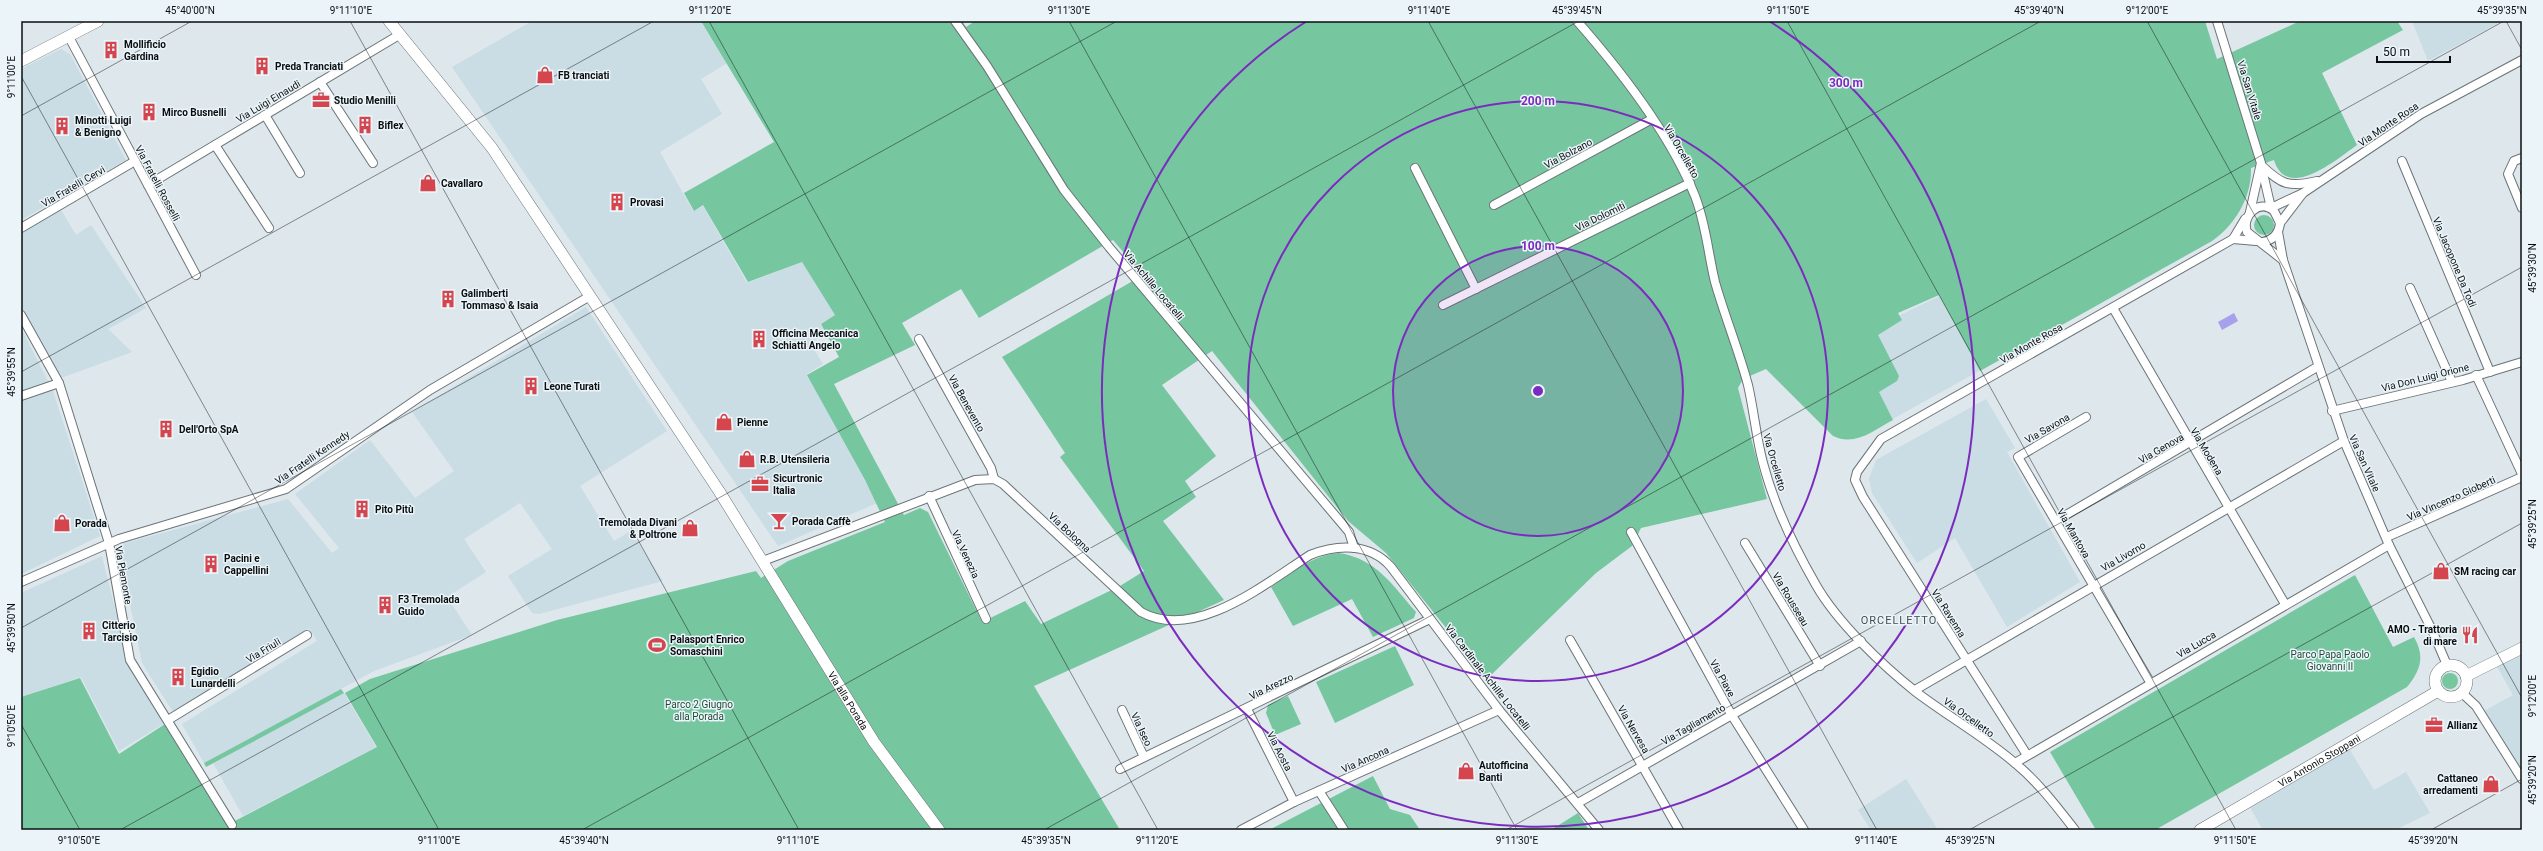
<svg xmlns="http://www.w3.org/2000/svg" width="2543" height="851" font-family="Roboto,sans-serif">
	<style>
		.built { fill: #cadce4 }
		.green { fill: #76c6a0; fill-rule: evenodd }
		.water { fill: #a7a0ed }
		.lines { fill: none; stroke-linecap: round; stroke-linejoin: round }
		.street-casing { stroke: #6b7477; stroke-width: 10 }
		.secondary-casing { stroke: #6b7477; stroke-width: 12 }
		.street { stroke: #fff; stroke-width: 8 }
		.secondary { stroke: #fff; stroke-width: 11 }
		.ticks { fill: none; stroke: #0b0e10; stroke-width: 1; stroke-opacity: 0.45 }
		.ring { fill: none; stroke: #7b2cbf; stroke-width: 2 }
		.labels { text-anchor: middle; stroke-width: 3; stroke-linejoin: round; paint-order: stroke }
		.poi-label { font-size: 10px; font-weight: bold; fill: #0b0e10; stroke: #ebf5f9; text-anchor: start }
		.street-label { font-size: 10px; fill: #0b0e10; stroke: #ebf5f9 }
		.park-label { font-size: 10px; fill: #224a38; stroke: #ebf5f9 }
		.neighbourhood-label { font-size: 11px; letter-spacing: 1px; fill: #464e52; stroke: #ebf5f9 }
		.centre { fill: #7b2cbf; stroke: #ebf5f9; stroke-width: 2 }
		.ring-label { font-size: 12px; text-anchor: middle; font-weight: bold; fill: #7b2cbf; stroke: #ebf5f9; stroke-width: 3; stroke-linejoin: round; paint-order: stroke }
		.neatline { fill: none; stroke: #0b0e10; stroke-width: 1.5 }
		.ticks-label { font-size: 10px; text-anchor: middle; fill: #0b0e10 }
	</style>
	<rect width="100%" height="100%" fill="#dde7ec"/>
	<g class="built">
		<path d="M532,21H737L754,47L701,79L722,114L660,152L693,211L703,206L747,283L802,262L835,315L820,324L826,334L810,343L823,364L807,374L877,503L778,546L452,67Z"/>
		<path d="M2412,21H2502L2428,61Z"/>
		<path d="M61,49L70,54L126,160L21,220V69Z"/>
		<path d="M61,210L76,235L91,225L146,308L108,329L132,352L61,378L21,307V233Z"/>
		<path d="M1940,296L2018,335L2024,346L1889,421L1855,342L1900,321L1898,316Z"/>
		<path d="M586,307L667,431L580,486L614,541L631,531L663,581L539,614L532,613L508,576L552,549L520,503L464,539L486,572L447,597L472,635L374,671L204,763L182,724L317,641L309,628L173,712L142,663L118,545L288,499L332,553L339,548L295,494L370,440L415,498L454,471L412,412Z"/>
		<path d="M21,328L53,391L100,536L21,574Z"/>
		<path d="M1986,399L2015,448L2007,452L2080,582L2007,627L1955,538L1917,563L1872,493L1869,479L1876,460Z"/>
		<path d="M102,556L129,665L165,723L119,751L81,677L21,697V593Z"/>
		<path d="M2522,649V776L2482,712L2513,695L2495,663Z"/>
		<path d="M344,693L376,747L243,816L213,763Z"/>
		<path d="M2347,745L2374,790L2406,772L2430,813L2395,830H2263L2248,804Z"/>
		<path d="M1906,779L1938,830H1871L1858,810Z"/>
	</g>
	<g class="green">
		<path d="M701,21H962L966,27L975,21H2205L2217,59L2300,21H2397L2403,30L2322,73L2357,145C2337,159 2287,202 2274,160L2251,168C2252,197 2235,225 2212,241L1980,371L1939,295L1898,313L1902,320L1878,335L1899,376L1897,381L1879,392L1893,420C1874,430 1855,447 1833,436L1766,369L1743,379L1738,388L1767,499L1641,528L1632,546L1596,573L1487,679L1386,553L1348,521L1212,351L1162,385L1216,456L1185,481L1196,497L1163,521L1224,600L1034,686L1120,830H21V697L80,678L119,754L165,724L229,824L377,747L345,693L370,679L557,620L756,571L761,578L788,561L885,522L865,480L807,375L839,357L821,324L835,315L802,262L748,282L703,205L694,211L684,193L774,142ZM1113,240L1143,275L1002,357L1065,453L1060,457L1144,571L1120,586L1041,624L1025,601L982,622L928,512L920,508L904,515L834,384L915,345L902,323L961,289L979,318Z"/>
		<circle cx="2264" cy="225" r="10"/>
		<path d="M1339,553C1377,559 1392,585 1416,612L1414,618L1373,637L1352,599L1293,626L1271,587C1292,573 1312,555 1339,553Z"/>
		<path d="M2355,575L2393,647L2414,637C2425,656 2421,670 2407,687L2155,830H2096L2050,752Z"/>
		<path d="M1395,646L1414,685L1335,723L1316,682Z"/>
		<circle cx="2450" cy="681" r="8"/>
		<path d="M341,689L344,693L206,767L204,763Z"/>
		<path d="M1288,696L1301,724L1275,735L1266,713L1268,705Z"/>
		<path d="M1373,776L1390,809L1410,815L1420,830H1269Z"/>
		<path d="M1578,813L1589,830H1551Z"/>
	</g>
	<path class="water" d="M2234,313L2238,321L2222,330L2218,322Z"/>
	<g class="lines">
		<g class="street-casing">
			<g id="street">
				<path d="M955,21L987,66L1064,190L1109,247L1349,532L1354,548"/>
				<path d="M1577,21C1621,71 1670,134 1695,196C1706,224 1708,253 1715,282C1725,317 1739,351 1748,385C1754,411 1756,437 1763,463C1774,505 1794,547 1816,585C1837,622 1882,665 1916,692C1949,717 1985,737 2016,764C2039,783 2057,807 2075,830"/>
				<path d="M2217,21L2261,163L2250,212"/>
				<path d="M69,37L196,275"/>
				<path d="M320,82L373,163"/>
				<path d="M265,115L300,173"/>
				<path d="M215,145L269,228"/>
				<path d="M2522,158L2514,161L2508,174L2522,208"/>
				<path d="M2402,161L2490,372"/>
				<path d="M2261,165C2281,184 2288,188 2317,181"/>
				<path d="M1415,168L1476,289"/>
				<path d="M2262,169L2271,208L2303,193"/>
				<path d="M148,185L399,35"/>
				<path d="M1494,205L1652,119"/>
				<path d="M2280,223L2303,193L2421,114L2522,60"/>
				<path d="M21,228L135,161"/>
				<path d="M2278,232L2283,260L2344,441L2389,545L2432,630L2447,665"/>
				<path d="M2233,239L2256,241"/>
				<path d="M2263,242C2273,240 2279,234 2280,223L2274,211C2259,198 2241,216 2247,232L2283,260"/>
				<path d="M2410,288L2452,382"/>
				<path d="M1443,305L1690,183"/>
				<path d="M2113,308L2285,604"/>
				<path d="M21,315L59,383L109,543L130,660L232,825"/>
				<path d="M919,339L991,468L994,479"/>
				<path d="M2476,375L2522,474"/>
				<path d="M21,396L59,383"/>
				<path d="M2332,411L2463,380L2522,362"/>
				<path d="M2086,417L2018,457L2150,682"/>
				<path d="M929,496L986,619"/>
				<path d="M2056,521L2317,367"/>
				<path d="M1631,532L1731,714L1804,830"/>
				<path d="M2387,537L2522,477"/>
				<path d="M1745,543L1820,666"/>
				<path d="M763,561L975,480L994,479L1003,484L1141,612C1195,642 1266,583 1310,555C1338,544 1370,543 1391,567L1499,710L1599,830"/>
				<path d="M21,582L119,539L286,489L430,390L590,296"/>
				<path d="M1570,640L1679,830"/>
				<path d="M1915,690L2344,441"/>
				<path d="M2462,693L2476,706L2522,779"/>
				<path d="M1247,709L1294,802"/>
				<path d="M1122,710L1144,757"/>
				<path d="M168,720L307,635"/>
				<path d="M2027,755L1863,497L1855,480L1857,472L1881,439L2233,239L2245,219"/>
				<path d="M2015,763L2389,545"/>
				<path d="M1120,769L1430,619"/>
				<path d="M1319,791L1344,830"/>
				<path d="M1578,803L1861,641"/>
				<path d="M1241,830L1294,802L1499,710"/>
			</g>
		</g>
		<g class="secondary-casing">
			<g id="secondary">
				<path id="s1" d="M389,21L492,148L719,491L874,742L939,830"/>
				<path d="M21,61L98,21"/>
				<circle cx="2451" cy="681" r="16"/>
				<path d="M2466,676L2522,648"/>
				<path id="s2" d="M2200,830L2438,691"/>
			</g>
		</g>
		<use href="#street" class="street"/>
		<use href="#secondary" class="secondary"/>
	</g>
	<path class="ticks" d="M350,21L799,830M709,21L1158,830M1069,21L1517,830M1428,21L1877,830M1787,21L2236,830M2147,21L2522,698M2506,21L2522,50M21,76L439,830M21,116L192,21M21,372L654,21M21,628L1117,21M21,724L80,830M120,830L1579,21M582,830L2041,21M1044,830L2504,21M1506,830L2522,267M1969,830L2522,523M2431,830L2522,779"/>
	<circle cx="1538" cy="391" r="145" fill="#7b2cbf" fill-opacity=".12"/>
	<g class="ring">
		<circle cx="1538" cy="391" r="145"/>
		<circle cx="1538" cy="391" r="290"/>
		<path d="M1769 21A436 436 0 1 1 1307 21"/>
	</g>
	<defs>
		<g id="building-bare" transform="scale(1.38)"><path d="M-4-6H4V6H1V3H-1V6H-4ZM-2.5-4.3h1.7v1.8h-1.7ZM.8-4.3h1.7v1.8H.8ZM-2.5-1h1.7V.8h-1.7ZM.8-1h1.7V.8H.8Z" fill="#d5454d" stroke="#ebf5f9" stroke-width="2.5" paint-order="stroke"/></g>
		<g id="shop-bare" transform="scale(1.38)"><path d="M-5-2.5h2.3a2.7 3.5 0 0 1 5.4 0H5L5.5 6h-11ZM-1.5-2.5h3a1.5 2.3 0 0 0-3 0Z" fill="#d5454d" stroke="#ebf5f9" stroke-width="2.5" paint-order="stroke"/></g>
		<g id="office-bare" transform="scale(1.38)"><path d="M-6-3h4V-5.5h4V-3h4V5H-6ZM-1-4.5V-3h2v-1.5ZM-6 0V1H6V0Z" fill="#d5454d" stroke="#ebf5f9" stroke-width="2.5" paint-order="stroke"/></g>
		<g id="bar-bare" transform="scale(1.38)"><path d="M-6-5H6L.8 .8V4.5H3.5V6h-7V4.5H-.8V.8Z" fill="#d5454d" stroke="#ebf5f9" stroke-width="2.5" paint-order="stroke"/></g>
		<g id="restaurant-bare" transform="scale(1.38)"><path d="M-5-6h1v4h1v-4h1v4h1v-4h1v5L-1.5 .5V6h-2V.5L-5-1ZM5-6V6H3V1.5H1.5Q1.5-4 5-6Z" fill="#d5454d" stroke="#ebf5f9" stroke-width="2.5" paint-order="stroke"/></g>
		<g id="stadium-bare" transform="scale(1.38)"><path d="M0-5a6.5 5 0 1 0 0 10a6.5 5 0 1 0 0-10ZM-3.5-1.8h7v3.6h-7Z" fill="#d5454d" stroke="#ebf5f9" stroke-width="2.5" paint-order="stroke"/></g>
	</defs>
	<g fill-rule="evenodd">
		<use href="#building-bare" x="111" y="50"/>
		<use href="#building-bare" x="262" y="66"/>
		<use href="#shop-bare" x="545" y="75"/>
		<use href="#office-bare" x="321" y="100"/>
		<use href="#building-bare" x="149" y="112"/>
		<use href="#building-bare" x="365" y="125"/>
		<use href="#building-bare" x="62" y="126"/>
		<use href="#shop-bare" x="428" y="183"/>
		<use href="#building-bare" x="617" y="202"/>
		<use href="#building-bare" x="448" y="299"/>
		<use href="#building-bare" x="759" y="339"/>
		<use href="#building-bare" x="531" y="386"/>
		<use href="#shop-bare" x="724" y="422"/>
		<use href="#building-bare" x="166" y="429"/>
		<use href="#shop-bare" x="747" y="459"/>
		<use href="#office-bare" x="760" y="484"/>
		<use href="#building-bare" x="362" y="509"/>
		<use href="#bar-bare" x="779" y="521"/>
		<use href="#shop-bare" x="62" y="523"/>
		<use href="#shop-bare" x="690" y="528"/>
		<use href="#building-bare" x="211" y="564"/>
		<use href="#shop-bare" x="2441" y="571"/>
		<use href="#building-bare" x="385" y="605"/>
		<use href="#building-bare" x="89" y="631"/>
		<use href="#restaurant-bare" x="2470" y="635"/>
		<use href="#stadium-bare" x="657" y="645"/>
		<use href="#building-bare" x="178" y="677"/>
		<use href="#office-bare" x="2434" y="725"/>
		<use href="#shop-bare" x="1466" y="771"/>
		<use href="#shop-bare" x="2491" y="784"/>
	</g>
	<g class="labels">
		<g class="poi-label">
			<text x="124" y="48">Mollificio<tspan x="124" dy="12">Gardina</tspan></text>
			<text x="275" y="70">Preda Tranciati</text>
			<text x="558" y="79">FB tranciati</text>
			<text x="334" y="104">Studio Menilli</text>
			<text x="162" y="116">Mirco Busnelli</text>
			<text x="75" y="124">Minotti Luigi<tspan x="75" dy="12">&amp; Benigno</tspan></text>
			<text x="378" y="129">Biflex</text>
			<text x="441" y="187">Cavallaro</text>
			<text x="630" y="206">Provasi</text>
			<text x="461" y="297">Galimberti<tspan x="461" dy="12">Tommaso &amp; Isaia</tspan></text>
			<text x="772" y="337">Officina Meccanica<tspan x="772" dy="12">Schiatti Angelo</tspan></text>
			<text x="544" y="390">Leone Turati</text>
			<text x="737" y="426">Pienne</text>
			<text x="179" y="433">Dell'Orto SpA</text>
			<text x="760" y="463">R.B. Utensileria</text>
			<text x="773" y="482">Sicurtronic<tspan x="773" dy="12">Italia</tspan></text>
			<text x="375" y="513">Pito Pitù</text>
			<text x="792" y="525">Porada Caffè</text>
			<text x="677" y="526" text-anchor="end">Tremolada Divani<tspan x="677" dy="12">&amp; Poltrone</tspan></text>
			<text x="75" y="527">Porada</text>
			<text x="224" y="562">Pacini e<tspan x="224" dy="12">Cappellini</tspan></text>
			<text x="2454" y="575">SM racing car</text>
			<text x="398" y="603">F3 Tremolada<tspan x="398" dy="12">Guido</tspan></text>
			<text x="102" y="629">Citterio<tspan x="102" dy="12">Tarcisio</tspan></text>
			<text x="2457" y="633" text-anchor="end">AMO - Trattoria<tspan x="2457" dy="12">di mare</tspan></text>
			<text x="670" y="643">Palasport Enrico<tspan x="670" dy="12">Somaschini</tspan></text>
			<text x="191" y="675">Egidio<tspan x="191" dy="12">Lunardelli</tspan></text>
			<text x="2447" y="729">Allianz</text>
			<text x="1479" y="769">Autofficina<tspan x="1479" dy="12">Banti</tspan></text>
			<text x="2478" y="782" text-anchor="end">Cattaneo<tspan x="2478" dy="12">arredamenti</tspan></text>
		</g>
		<g class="street-label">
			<text transform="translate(2250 90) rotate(73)" y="4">Via San Vitale</text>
			<text transform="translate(268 101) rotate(-31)" y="4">Via Luigi Einaudi</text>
			<text transform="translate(2388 124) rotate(-34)" y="4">Via Monte Rosa</text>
			<text transform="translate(1682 151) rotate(60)" y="4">Via Orcelletto</text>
			<text transform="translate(1568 153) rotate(-28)" y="4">Via Bolzano</text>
			<text transform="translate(158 183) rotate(62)" y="4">Via Fratelli Rosselli</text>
			<text transform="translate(73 186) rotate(-30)" y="4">Via Fratelli Cervi</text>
			<text transform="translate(1600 216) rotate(-26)" y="4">Via Dolomiti</text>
			<text transform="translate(2455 262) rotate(67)" y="4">Via Jacopone Da Todi</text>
			<text transform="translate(1154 285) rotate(50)" y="4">Via Achille Locatelli</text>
			<text transform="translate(2031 343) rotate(-30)" y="4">Via Monte Rosa</text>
			<text transform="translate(2425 377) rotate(-14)" y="4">Via Don Luigi Orione</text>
			<text transform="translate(967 403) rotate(61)" y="4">Via Benevento</text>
			<text transform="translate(2047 428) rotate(-30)" y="4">Via Savona</text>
			<text transform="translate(2161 448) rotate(-30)" y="4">Via Genova</text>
			<text transform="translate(2207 451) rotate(59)" y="4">Via Modena</text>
			<text transform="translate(312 457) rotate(-34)" y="4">Via Fratelli Kennedy</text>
			<text transform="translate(1775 462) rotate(74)" y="4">Via Orcelletto</text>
			<text transform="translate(2365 463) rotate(66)" y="4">Via San Vitale</text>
			<text transform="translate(2451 498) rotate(-24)" y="4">Via Vincenzo Gioberti</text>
			<text transform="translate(1070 532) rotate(43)" y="4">Via Bologna</text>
			<text transform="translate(2074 533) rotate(60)" y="4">Via Mantova</text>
			<text transform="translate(966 554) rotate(65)" y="4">Via Venezia</text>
			<text transform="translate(2123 556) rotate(-30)" y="4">Via Livorno</text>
			<text transform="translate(124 575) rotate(80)" y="4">Via Piemonte</text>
			<text transform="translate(1791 599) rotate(59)" y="4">Via Rousseau</text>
			<text transform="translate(1949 613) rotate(58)" y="4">Via Ravenna</text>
			<text transform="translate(2196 644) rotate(-30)" y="4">Via Lucca</text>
			<text transform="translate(263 650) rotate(-31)" y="4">Via Friuli</text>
			<text transform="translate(1488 677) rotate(52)" y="4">Via Cardinale Achille Locatelli</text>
			<text transform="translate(1723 678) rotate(61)" y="4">Via Piave</text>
			<text transform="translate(1271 686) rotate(-26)" y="4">Via Arezzo</text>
			<text dy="4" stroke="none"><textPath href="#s1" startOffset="821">Via alla Porada</textPath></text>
			<text transform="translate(1969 717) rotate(36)" y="4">Via Orcelletto</text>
			<text transform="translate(1693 724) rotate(-30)" y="4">Via Tagliamento</text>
			<text transform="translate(1142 729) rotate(65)" y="4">Via Iseo</text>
			<text transform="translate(1634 729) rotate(60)" y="4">Via Nervesa</text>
			<text transform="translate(1280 751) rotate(63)" y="4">Via Aosta</text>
			<text transform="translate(1365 759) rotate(-24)" y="4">Via Ancona</text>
			<text dy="4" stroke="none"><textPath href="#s2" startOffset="138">Via Antonio Stoppani</textPath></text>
		</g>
		<g class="park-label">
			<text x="2330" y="658">Parco Papa Paolo<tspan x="2330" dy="12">Giovanni II</tspan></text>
			<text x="699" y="708">Parco 2 Giugno<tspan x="699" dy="12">alla Porada</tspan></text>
		</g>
		<g class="neighbourhood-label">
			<text x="1899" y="624">ORCELLETTO</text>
		</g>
	</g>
	<circle cx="1538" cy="391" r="6" class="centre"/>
	<g class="ring-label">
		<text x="1846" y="87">300 m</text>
		<text x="1538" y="105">200 m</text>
		<text x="1538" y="250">100 m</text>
	</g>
	<rect width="2543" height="851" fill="none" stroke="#ebf5f9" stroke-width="44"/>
	<path d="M2377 56v6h73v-6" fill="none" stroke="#0b0e10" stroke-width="2"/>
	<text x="2383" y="56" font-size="12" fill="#0b0e10" stroke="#ebf5f9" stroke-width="3" paint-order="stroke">50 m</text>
	<rect x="22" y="22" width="2499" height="807" class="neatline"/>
	<g class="ticks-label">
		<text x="190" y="14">45°40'00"N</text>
		<text x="351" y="14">9°11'10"E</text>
		<text x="710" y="14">9°11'20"E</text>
		<text x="1069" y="14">9°11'30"E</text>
		<text x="1429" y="14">9°11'40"E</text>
		<text x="1577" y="14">45°39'45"N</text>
		<text x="1788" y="14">9°11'50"E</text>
		<text x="2039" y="14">45°39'40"N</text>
		<text x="2147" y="14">9°12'00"E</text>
		<text x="2502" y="14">45°39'35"N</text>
		<text transform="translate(11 77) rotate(-90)" y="4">9°11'00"E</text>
		<text transform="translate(2532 268) rotate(-90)" y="4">45°39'30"N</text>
		<text transform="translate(11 372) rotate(-90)" y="4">45°39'55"N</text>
		<text transform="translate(2532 524) rotate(-90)" y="4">45°39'25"N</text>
		<text transform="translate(11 628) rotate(-90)" y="4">45°39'50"N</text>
		<text transform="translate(2532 696) rotate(-90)" y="4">9°12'00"E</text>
		<text transform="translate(11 726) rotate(-90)" y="4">9°10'50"E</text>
		<text transform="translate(2532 780) rotate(-90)" y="4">45°39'20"N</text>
		<text x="79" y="844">9°10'50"E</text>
		<text x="439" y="844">9°11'00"E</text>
		<text x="584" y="844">45°39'40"N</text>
		<text x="798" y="844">9°11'10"E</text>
		<text x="1046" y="844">45°39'35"N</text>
		<text x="1157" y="844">9°11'20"E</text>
		<text x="1517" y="844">9°11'30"E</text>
		<text x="1876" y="844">9°11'40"E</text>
		<text x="1970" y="844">45°39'25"N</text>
		<text x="2235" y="844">9°11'50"E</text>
		<text x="2433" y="844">45°39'20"N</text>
	</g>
</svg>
